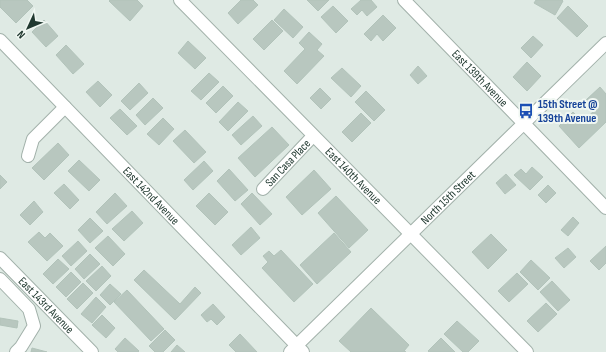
<svg xmlns="http://www.w3.org/2000/svg" width="606" height="352" font-family="'Sofia Sans Condensed',sans-serif">
	<style>
		.building { fill: #b8c7bf; stroke: #b2c3ba }
		.lines { fill: none; stroke-linecap: round; stroke-linejoin: round }
		.minor-casing { stroke: #a2b1aa; stroke-width: 14 }
		.minor { stroke: #fff; stroke-width: 12 }
		.labels { text-anchor: middle; stroke-width: 4; stroke-linejoin: round; paint-order: stroke }
		.street-label { font-size: 12px; fill: #213930; stroke: #f0f7f2 }
		.transit-label { font-size: 12px; font-weight: bold; fill: #164399; stroke: #f0f7f2; text-anchor: start }
	</style>
	<rect width="100%" height="100%" fill="#dfeae4"/>
	<g class="building">
		<path d="M0,0H27L33,6L16,23L0,7Z"/>
		<path d="M110,0H137L143,6L130,21L109,1Z"/>
		<path d="M241,0H253L258,5L238,24L228,13Z"/>
		<path d="M307,0H329L318,11Z"/>
		<path d="M361,0H371L377,7L367,16L362,10L357,15L351,9Z"/>
		<path d="M536,0H562L563,1L555,15L534,3Z"/>
		<path d="M333,6L348,21L336,33L321,17Z"/>
		<path d="M568,6L588,26L577,37L557,18Z"/>
		<path d="M284,9L303,27L293,38L274,20Z"/>
		<path d="M383,15L396,28L383,41L377,34L371,41L364,34Z"/>
		<path d="M44,20L58,36L46,47L32,32Z"/>
		<path d="M272,20L283,31L264,50L253,39Z"/>
		<path d="M309,32L322,44L317,50L324,56L297,84L284,71L305,49L299,43Z"/>
		<path d="M533,36L543,45L531,58L521,48Z"/>
		<path d="M188,41L206,58L195,69L178,53Z"/>
		<path d="M66,45L84,64L73,74L56,55Z"/>
		<path d="M527,62L541,76L527,91L513,77Z"/>
		<path d="M418,66L427,76L418,84L410,75Z"/>
		<path d="M342,68L361,86L351,97L331,78Z"/>
		<path d="M209,73L219,82L201,100L191,91Z"/>
		<path d="M98,81L112,95L100,107L86,92Z"/>
		<path d="M139,83L148,93L130,110L121,101Z"/>
		<path d="M223,86L233,96L216,113L206,103Z"/>
		<path d="M600,87L606,94V122L579,148L559,126L573,112L582,122L595,110L586,100Z"/>
		<path d="M320,88L331,99L321,109L310,98Z"/>
		<path d="M366,91L385,110L374,121L355,102Z"/>
		<path d="M153,98L163,108L145,125L136,115Z"/>
		<path d="M238,102L248,111L228,131L219,122Z"/>
		<path d="M120,109L137,126L127,135L110,118Z"/>
		<path d="M361,113L371,123L352,142L342,132Z"/>
		<path d="M253,116L262,126L241,145L232,135Z"/>
		<path d="M163,118L174,129L159,145L147,134Z"/>
		<path d="M272,127L289,145L255,177L238,158Z"/>
		<path d="M185,130L206,152L194,163L173,141Z"/>
		<path d="M58,143L69,155L44,180L32,168Z"/>
		<path d="M79,160L100,180L89,191L68,171Z"/>
		<path d="M204,161L213,171L193,190L184,180Z"/>
		<path d="M532,167L543,177L530,190L514,175L521,169L526,174Z"/>
		<path d="M229,169L248,190L235,201L217,181Z"/>
		<path d="M314,170L331,189L302,215L286,197Z"/>
		<path d="M506,174L516,185L505,194L496,183Z"/>
		<path d="M0,175L7,182L0,189Z"/>
		<path d="M64,184L79,200L70,209L54,193Z"/>
		<path d="M548,185L556,193L546,203L538,195Z"/>
		<path d="M115,193L127,206L107,224L96,212Z"/>
		<path d="M209,193L228,212L215,225L196,206Z"/>
		<path d="M252,193L272,214L260,225L241,204Z"/>
		<path d="M336,196L368,230L349,248L318,213Z"/>
		<path d="M34,201L43,212L30,225L20,215Z"/>
		<path d="M132,211L143,223L124,241L112,229Z"/>
		<path d="M573,217L579,223L568,236L561,230Z"/>
		<path d="M90,218L103,231L90,243L78,230Z"/>
		<path d="M251,227L260,238L241,255L232,245Z"/>
		<path d="M39,232L45,238L50,233L63,246L47,261L28,242Z"/>
		<path d="M334,233L351,252L317,284L300,265Z"/>
		<path d="M491,234L507,250L488,269L472,252Z"/>
		<path d="M108,236L125,254L113,266L95,248Z"/>
		<path d="M78,241L87,251L71,266L62,256Z"/>
		<path d="M606,246V263L599,270L590,261Z"/>
		<path d="M568,248L576,257L564,268L555,258Z"/>
		<path d="M281,250L313,284L294,302L262,268L268,262L263,256L269,251L274,256Z"/>
		<path d="M90,254L100,264L84,279L75,269Z"/>
		<path d="M58,259L69,269L53,284L43,274Z"/>
		<path d="M531,260L550,278L538,290L520,272Z"/>
		<path d="M102,266L111,276L96,291L86,281Z"/>
		<path d="M144,270L180,304L195,287L201,293L175,320L134,280Z"/>
		<path d="M71,272L81,282L66,297L56,287Z"/>
		<path d="M517,273L528,284L509,302L498,291Z"/>
		<path d="M552,281L570,300L558,311L540,292Z"/>
		<path d="M83,283L93,293L77,309L67,299Z"/>
		<path d="M110,284L121,294L110,305L100,295Z"/>
		<path d="M127,290L164,329L151,341L114,302Z"/>
		<path d="M96,297L106,307L92,323L81,314Z"/>
		<path d="M546,303L557,314L538,332L527,321Z"/>
		<path d="M213,304L225,317L217,325L211,319L207,322L201,315Z"/>
		<path d="M371,308L409,345L404,351L406,352H351L339,341Z"/>
		<path d="M102,315L115,328L106,338L92,325Z"/>
		<path d="M0,318L18,321L17,328L0,325Z"/>
		<path d="M457,321L479,341L468,352H463L444,334Z"/>
		<path d="M165,330L175,340L163,352H155L149,346Z"/>
		<path d="M240,334L257,352H236L229,345Z"/>
		<path d="M125,338L139,351L138,352H118L115,349Z"/>
		<path d="M441,338L455,352H429L428,351Z"/>
		<path d="M177,345L185,352H171Z"/>
		<path d="M32,348L47,352H31Z"/>
	</g>
	<g class="lines">
		<g class="minor-casing">
			<g id="minor">
				<path id="s1" d="M180,0L527,352"/>
				<path id="s2" d="M404,0L606,208"/>
				<path id="s3" d="M0,40L303,352"/>
				<path d="M28,156L33,139L65,107"/>
				<path id="s4" d="M263,189L313,136"/>
				<path id="s5" d="M0,258L92,352"/>
				<path d="M0,279L29,309L34,326L21,347L16,352"/>
				<path id="s6" d="M290,352L606,43"/>
			</g>
		</g>
		<use href="#minor" class="minor"/>
	</g>
	<defs>
		<g id="bus-bare" transform="scale(1.2)"><path d="M-5-6H5V4H4V6H2V4H-2V6H-4V4H-5ZM-3.5-4V0h7V-4ZM-3.5 1.2v1.5H-2V1.2ZM2 1.2v1.5H3.5V1.2Z" fill="#1a4fb4" stroke="#f0f7f2" stroke-width="2.5" paint-order="stroke"/></g>
	</defs>
	<g fill-rule="evenodd">
		<use href="#bus-bare" x="526" y="111"/>
	</g>
	<g class="labels">
		<g class="street-label">
			<text dy="4" stroke="none"><textPath href="#s2" startOffset="109">East 139th Avenue</textPath></text>
			<text dy="4" stroke="none"><textPath href="#s4" startOffset="36">San Casa Place</textPath></text>
			<text dy="4" stroke="none"><textPath href="#s1" startOffset="247">East 140th Avenue</textPath></text>
			<text dy="4" stroke="none"><textPath href="#s3" startOffset="217">East 142nd Avenue</textPath></text>
			<text dy="4" stroke="none"><textPath href="#s6" startOffset="221">North 15th Street</textPath></text>
			<text dy="4" stroke="none"><textPath href="#s5" startOffset="66">East 143rd Avenue</textPath></text>
		</g>
		<g class="transit-label">
			<text x="538" y="108">15th Street @<tspan x="538" dy="14">139th Avenue</tspan></text>
		</g>
	</g>
	<g transform="translate(28 28) rotate(226)" stroke="#f0f7f2" stroke-width="3" paint-order="stroke">
	<path d="M0-3L7 15L0 10L-7 15Z" fill="#213930"/>
	<text y="-6" font-size="11" font-weight="bold" text-anchor="middle" fill="#213930">N</text>
	</g>
</svg>
